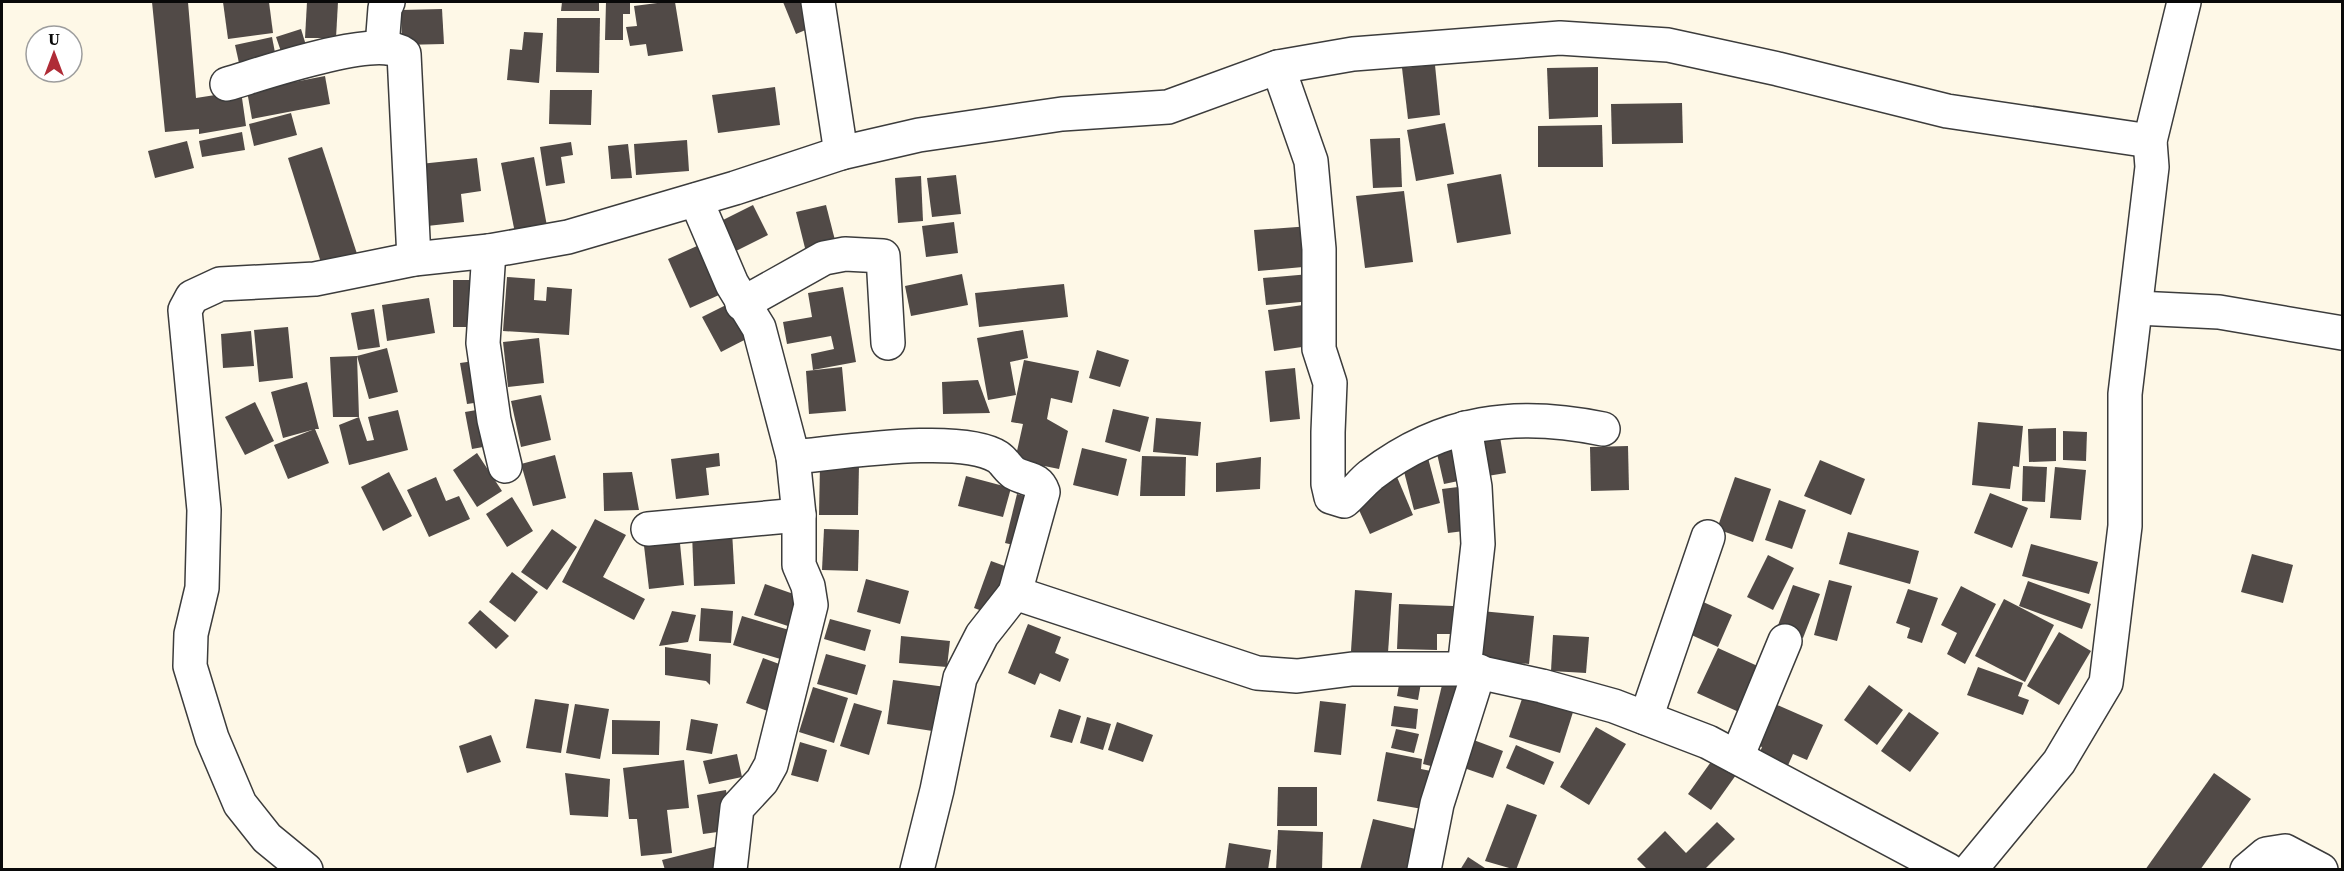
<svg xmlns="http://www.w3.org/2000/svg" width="2344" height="871" font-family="'Source Serif 4',serif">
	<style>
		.building { fill: #514a47 }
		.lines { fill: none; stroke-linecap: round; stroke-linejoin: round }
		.minor-casing { stroke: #3c3c3c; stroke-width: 36 }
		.minor { stroke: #fff; stroke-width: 33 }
	</style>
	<rect width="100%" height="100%" fill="#fef8e7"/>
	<g class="building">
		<path d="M152,2H188L196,98L241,91L246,126L199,134V129L165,132Z"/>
		<path d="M223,2H269L273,33L228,39Z"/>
		<path d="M307,2H338L336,38H305Z"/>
		<path d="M562,2H599V11H561Z"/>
		<path d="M606,2H630V14H623V40H605Z"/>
		<path d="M665,2H675L683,51L648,56L646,44L630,46L626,27L637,26L634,6Z"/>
		<path d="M783,2H804L815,26L796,34Z"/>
		<path d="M442,9L444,44L402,45L401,10Z"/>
		<path d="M557,18H600L599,73L556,72Z"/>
		<path d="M301,29L309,55L285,63L276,37Z"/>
		<path d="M524,32L543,33L539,83L507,80L510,49L522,50Z"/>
		<path d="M272,37L277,63L241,72L235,45Z"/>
		<path d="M1435,65L1440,115L1408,119L1402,68Z"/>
		<path d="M1598,67V117L1549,119L1547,68Z"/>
		<path d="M325,76L330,104L252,119L247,91Z"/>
		<path d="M775,87L780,125L718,133L712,95Z"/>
		<path d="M550,90H592L591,125L549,124Z"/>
		<path d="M1682,103L1683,143L1612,144L1611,104Z"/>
		<path d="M291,113L297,135L254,146L249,124Z"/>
		<path d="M1445,123L1454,174L1416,181L1407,130Z"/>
		<path d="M1602,125L1603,167H1538V126Z"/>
		<path d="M242,132L245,150L202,157L199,141Z"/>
		<path d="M1400,138L1402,187L1373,188L1370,139Z"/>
		<path d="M687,140L689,171L636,175L634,144Z"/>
		<path d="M187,141L194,168L155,178L148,151Z"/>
		<path d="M571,142L573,155L561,157L565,183L546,186L540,147Z"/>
		<path d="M628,144L632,178L611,179L608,146Z"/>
		<path d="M322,147L362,269H323L288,158Z"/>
		<path d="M534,157L547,226L515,233L501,163Z"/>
		<path d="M477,158L481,191L461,194L464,222L427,226L420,164Z"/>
		<path d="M1501,174L1511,234L1457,243L1447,184Z"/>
		<path d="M956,175L961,214L932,217L927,178Z"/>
		<path d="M921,176L923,221L898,223L895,178Z"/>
		<path d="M1404,191L1413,262L1365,268L1356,196Z"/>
		<path d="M753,205L768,235L736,251L721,221Z"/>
		<path d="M826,205L838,252L808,260L796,212Z"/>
		<path d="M954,222L958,253L926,257L922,226Z"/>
		<path d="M1311,226L1314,266L1258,271L1254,230Z"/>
		<path d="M706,242L728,291L690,308L668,259Z"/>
		<path d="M962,274L968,305L911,316L905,286Z"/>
		<path d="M1310,274L1312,301L1266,305L1263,278Z"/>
		<path d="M507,277L535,279L534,300L546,301L547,287L572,289L569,335L503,331Z"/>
		<rect x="453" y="280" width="27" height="47"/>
		<path d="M1064,284L1068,317L979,327L975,293Z"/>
		<path d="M843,287L856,362L813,370L811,354L834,349L831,336L787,344L783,322L812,317L808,293Z"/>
		<path d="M429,298L435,333L387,341L382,305Z"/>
		<path d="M736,300L754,335L721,352L702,317Z"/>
		<path d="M1310,304L1316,345L1274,351L1268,310Z"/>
		<path d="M374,309L380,347L358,350L351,313Z"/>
		<path d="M288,327L293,378L259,382L254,330Z"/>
		<path d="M1023,330L1028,358L1010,362L1016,395L988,400L977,338Z"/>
		<path d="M251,331L254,366L223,368L221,334Z"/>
		<path d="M539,338L544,383L508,387L503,342Z"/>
		<path d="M387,348L398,392L369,399L357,356L359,417L367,441L374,440L368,417L398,410L408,450L349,465L339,425L359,417H333L330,357L357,356Z"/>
		<path d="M1097,350L1129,360L1120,387L1089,378Z"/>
		<path d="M481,360L488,401L467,404L460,363Z"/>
		<path d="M1024,360L1079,371L1072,403L1051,398L1047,419L1068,431L1059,469L1015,460L1023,424L1011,422Z"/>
		<path d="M842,367L846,411L809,414L806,371Z"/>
		<path d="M1295,368L1300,419L1270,422L1265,371Z"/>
		<path d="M978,380L990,413L943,414L942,382Z"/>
		<path d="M307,382L319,429H315L329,463L288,479L274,445L312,430L283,438L271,392Z"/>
		<path d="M541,395L551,440L521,447L511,401Z"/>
		<path d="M255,402L274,441L245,455L225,417Z"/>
		<path d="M488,408L494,445L472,449L465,412Z"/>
		<path d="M1113,409L1149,417L1140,452L1105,442Z"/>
		<path d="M1156,418L1201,422L1198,456L1153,452Z"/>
		<path d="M1978,422L2023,426L2019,467L2013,466L2010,489L1972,485Z"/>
		<path d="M2056,428V461L2029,462L2028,429Z"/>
		<path d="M1499,431L1506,473L1481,477L1474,436Z"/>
		<path d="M2063,431L2087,432L2086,461L2063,460Z"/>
		<path d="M1458,439L1468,479L1444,484L1435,445Z"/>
		<path d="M1628,446L1629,490L1591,491L1590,447Z"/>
		<path d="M1082,448L1127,459L1118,496L1073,485Z"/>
		<path d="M477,453L502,491L477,507L453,470Z"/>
		<path d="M719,453L720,466L706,468L709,495L676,499L671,459Z"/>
		<path d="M555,455L566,498L533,506L521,464Z"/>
		<path d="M1142,456L1186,457L1185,496H1140Z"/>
		<path d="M1261,457L1260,489L1216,492V463Z"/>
		<path d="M1428,458L1440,503L1414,510L1402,464Z"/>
		<path d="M1820,460L1865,479L1851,515L1804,496Z"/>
		<path d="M820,465H859L858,515H819Z"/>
		<path d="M2023,466L2047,467L2045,502L2022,501Z"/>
		<path d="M2055,467L2086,470L2081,520L2050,518Z"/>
		<path d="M389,472L412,516L383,531L361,487Z"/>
		<path d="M632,472L639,510L604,511L603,473Z"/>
		<path d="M966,476L1011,488L1003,517L958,506Z"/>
		<path d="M436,477L446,501L459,496L470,519L429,537L407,490Z"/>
		<path d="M1397,477L1413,515L1370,534L1353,497Z"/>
		<path d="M1735,477L1771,489L1753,542L1717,529Z"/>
		<path d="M1466,486L1472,530L1448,533L1442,489Z"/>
		<path d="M1990,493L2028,508L2012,548L1974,533Z"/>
		<path d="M1017,494L1036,499L1023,547L1005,543Z"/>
		<path d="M512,497L533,531L507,547L486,514Z"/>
		<path d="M1779,500L1806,510L1792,549L1765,540Z"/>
		<path d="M595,519L626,535L603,577L645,599L634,620L562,582Z"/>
		<path d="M552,529L577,547L547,590L521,572Z"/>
		<path d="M824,529L859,530L858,571L822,570Z"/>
		<path d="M732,531L735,584L694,586L692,533Z"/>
		<path d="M1848,532L1919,551L1910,584L1839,564Z"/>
		<path d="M679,533L684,585L649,589L643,537Z"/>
		<path d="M2031,544L2098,562L2089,594L2022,576Z"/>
		<path d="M2252,554L2293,565L2283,603L2241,592Z"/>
		<path d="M1768,555L1794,568L1773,610L1747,597Z"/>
		<path d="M991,561L1013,569L996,616L974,608Z"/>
		<path d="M512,572L538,592L515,622L489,602Z"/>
		<path d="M866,579L909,591L900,624L857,612Z"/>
		<path d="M1829,580L1852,586L1837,641L1814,635Z"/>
		<path d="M2028,581L2091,604L2082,629L2019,606Z"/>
		<path d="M765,584L805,598L794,628L754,615Z"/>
		<path d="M1793,585L1820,594L1803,638L1777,628Z"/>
		<path d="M1961,586L1996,604L1965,664L1947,654L1957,633L1941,625Z"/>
		<path d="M1908,589L1938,598L1922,643L1907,638L1910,628L1896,623Z"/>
		<path d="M1355,590L1392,593L1388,653L1351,651Z"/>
		<path d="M2004,599L2054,625L2025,682L1975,656Z"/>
		<path d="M1701,601L1732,615L1718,647L1687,633Z"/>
		<path d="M1399,604L1453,606L1452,634H1437V650L1397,649Z"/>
		<path d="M701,608L733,611L731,643L699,641Z"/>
		<path d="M480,610L509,636L496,649L468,623Z"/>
		<path d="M672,611L696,615L688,642L659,646Z"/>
		<path d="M1481,611L1534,616L1529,664L1476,659Z"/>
		<path d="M742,616L796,632L787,661L733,645Z"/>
		<path d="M830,619L871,630L865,651L824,639Z"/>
		<path d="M1028,624L1061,637L1055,653L1069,659L1060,682L1040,673L1035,685L1008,673Z"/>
		<path d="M2059,632L2091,651L2059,705L2027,686Z"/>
		<path d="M1553,635L1589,637L1586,673L1551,671Z"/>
		<path d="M901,636L950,641L947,667L899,663Z"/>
		<path d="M665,647L711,654L710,685L706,681L665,675Z"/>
		<path d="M1718,648L1762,668L1741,713L1697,693Z"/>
		<path d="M826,654L866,665L857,695L817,684Z"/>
		<path d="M763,658L790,668L773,713L746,703Z"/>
		<path d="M1978,667L2023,683L2018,696L2029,700L2023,715L1967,695Z"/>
		<path d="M1401,674L1422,677L1418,700L1397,696Z"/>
		<path d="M893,680L946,687L939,732L887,724Z"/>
		<path d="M1443,681L1462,686L1443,769L1423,764Z"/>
		<path d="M1869,685L1903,710L1877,745L1844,720Z"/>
		<path d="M813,687L848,698L834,743L799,732Z"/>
		<path d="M1524,693L1574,709L1560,753L1509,737Z"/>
		<path d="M535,699L569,704L561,753L526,748Z"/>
		<path d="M1320,701L1346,704L1341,755L1314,752Z"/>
		<path d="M1768,701L1823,725L1807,760L1793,754L1786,770L1758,757L1762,747L1750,742Z"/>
		<path d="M854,703L882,711L869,755L840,746Z"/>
		<path d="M575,704L609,709L600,759L566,753Z"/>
		<path d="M1394,706L1418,709L1416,729L1391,726Z"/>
		<path d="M1059,709L1081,716L1072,743L1050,737Z"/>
		<path d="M1909,712L1939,733L1910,772L1881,751Z"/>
		<path d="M1087,717L1111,724L1103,750L1080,743Z"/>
		<path d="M691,719L718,724L712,754L686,750Z"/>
		<path d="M612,720L660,721L659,755L612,754Z"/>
		<path d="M1117,722L1153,735L1143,762L1108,750Z"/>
		<path d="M1596,727L1626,744L1589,805L1560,787Z"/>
		<path d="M1396,729L1419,734L1414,753L1391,748Z"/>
		<path d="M491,735L501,762L467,773L459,746Z"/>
		<path d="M1471,739L1503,751L1493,778L1461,767Z"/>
		<path d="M800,742L827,750L818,782L791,775Z"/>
		<path d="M1516,745L1554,762L1544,785L1506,768Z"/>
		<path d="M1386,752L1422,759L1421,769L1436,772L1428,810L1377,801Z"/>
		<path d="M737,754L742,777L709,784L703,761Z"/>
		<path d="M1713,759L1736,775L1711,810L1688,794Z"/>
		<path d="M684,760L689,808L667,810L672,853L641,856L637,819H629L623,768Z"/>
		<path d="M565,773L610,779L608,817L570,815Z"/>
		<path d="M2214,773L2251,799L2200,870H2145Z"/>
		<path d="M1278,787H1317V826H1277Z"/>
		<path d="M726,790L732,830L703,834L697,795Z"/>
		<path d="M1507,804L1537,815L1516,870L1485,861Z"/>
		<path d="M1373,819L1420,830L1411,870H1360Z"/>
		<path d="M1717,822L1735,839L1704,870H1648L1637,859L1665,831L1686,853Z"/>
		<path d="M1278,830L1323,832L1322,870H1276Z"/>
		<path d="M1229,843L1271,850L1268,870H1225Z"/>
		<path d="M722,845L728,870H665L662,860Z"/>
		<path d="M1468,857L1488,870H1460Z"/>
	</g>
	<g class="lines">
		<g class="minor-casing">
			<g id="minor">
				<path d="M818,2L841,153"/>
				<path d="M382,47L385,8L388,2"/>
				<path d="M1278,67L1311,161L1319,249V349L1330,383L1328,432V484L1331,497L1344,501C1354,493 1361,483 1371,475C1443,420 1517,411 1603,429"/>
				<path d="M227,84C262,74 376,33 404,54L414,259"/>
				<path d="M696,200L732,284L759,328L793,457L799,515V565L808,586L811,605L771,765L762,781L737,808L730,870"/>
				<path d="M489,251L483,343L494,420L505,466"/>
				<path d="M742,304L824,258L845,254L883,256L888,343"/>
				<path d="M2137,308L2219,312L2342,333"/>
				<path d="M793,457C839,453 961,433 998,457C1004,461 1008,469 1014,473C1026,480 1038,477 1043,492L1015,593L1257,673L1297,676L1352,669H1464L1542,686L1614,706L1708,742L1948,870"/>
				<path d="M648,529L799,515"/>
				<path d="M1464,669L1478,544L1475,487L1465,428"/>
				<path d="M1646,718L1708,537"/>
				<path d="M1737,757L1785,641"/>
				<path d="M306,870L267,838L240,804L212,738L190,666L191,634L202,588L204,510L185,310L192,297L220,284L315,279L414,259L489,251L568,237L735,188L841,153L919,135L1062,114L1168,107L1278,67L1353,54L1560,38L1668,45L1778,69L1947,111L2150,141"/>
				<path d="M917,870L937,790L960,678L982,635L1015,593"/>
				<path d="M1424,870L1437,804L1479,671"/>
				<path d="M1970,870L2059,762L2106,683L2125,526V394L2152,167L2150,141L2184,2"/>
				<path d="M2247,870L2266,854L2285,851L2321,870"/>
			</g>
		</g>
		<use href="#minor" class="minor"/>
	</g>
	<rect width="2344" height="871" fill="none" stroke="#090909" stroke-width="6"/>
	<g transform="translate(54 54)"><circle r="28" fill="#ffffff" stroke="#9d9d9d" stroke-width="1.5"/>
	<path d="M0-4.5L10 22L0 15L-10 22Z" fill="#af2c37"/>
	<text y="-9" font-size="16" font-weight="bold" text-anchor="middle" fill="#090909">U</text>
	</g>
</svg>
